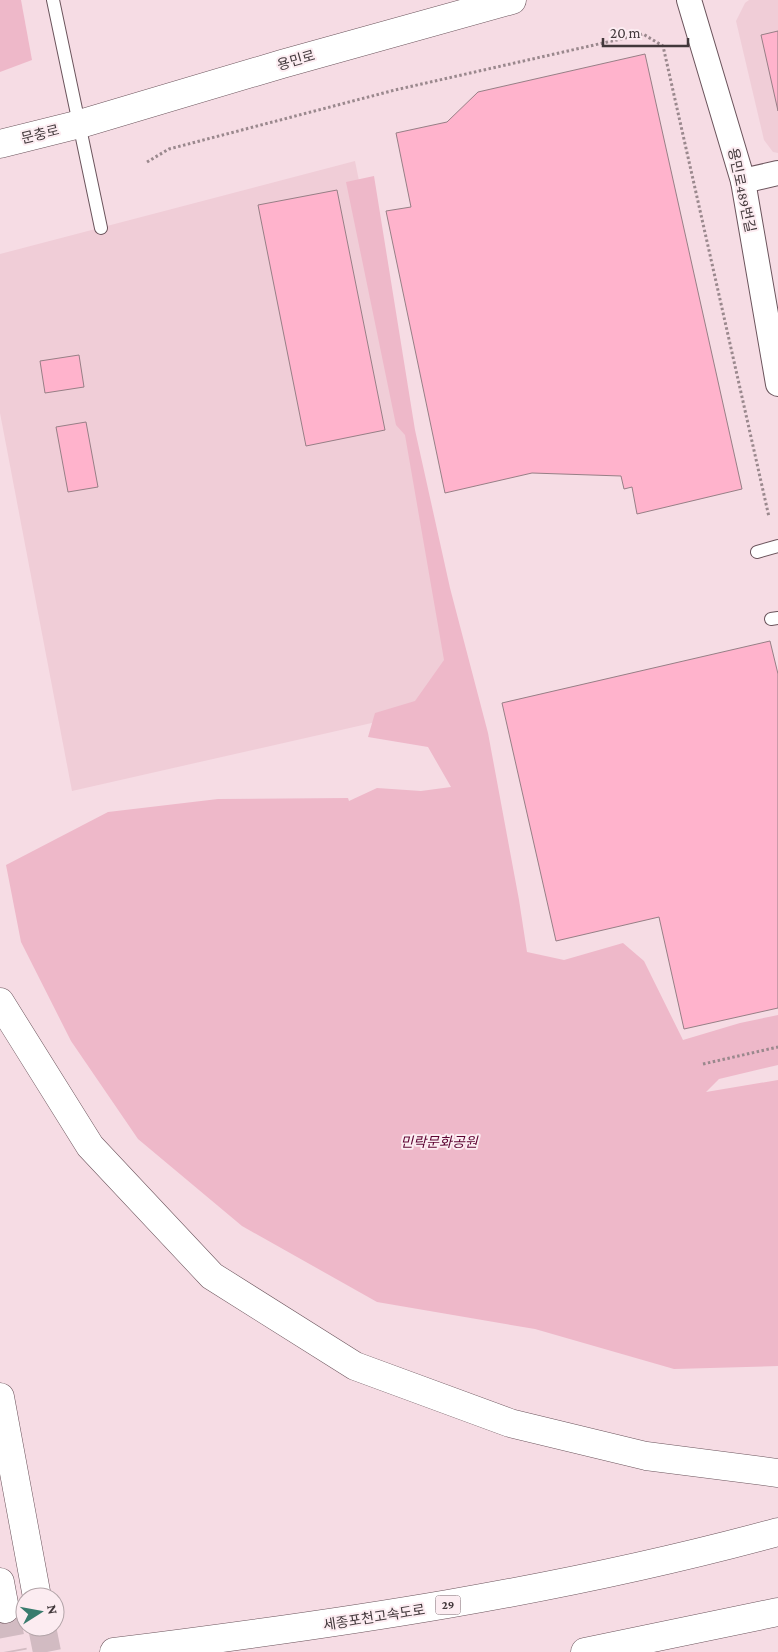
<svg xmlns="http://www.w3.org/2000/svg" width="778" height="1652" font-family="'Crimson Pro','Noto Sans KR',serif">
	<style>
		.built { fill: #f0cdd7 }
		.green { fill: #eeb8c9 }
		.building { fill: #ffb3cc; stroke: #977f86 }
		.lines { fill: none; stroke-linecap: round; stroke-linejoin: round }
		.motorway-tunnel { stroke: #d2bbc2; stroke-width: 28; stroke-dasharray: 28 14; stroke-linecap: butt }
		.service-casing { stroke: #6b545c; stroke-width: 14 }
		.minor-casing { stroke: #6b545c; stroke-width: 26 }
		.tertiary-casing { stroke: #6b545c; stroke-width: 29 }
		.motorway-casing { stroke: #6b545c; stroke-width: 29 }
		.path { stroke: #9a888d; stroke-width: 3; stroke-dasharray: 2.5 2.5; stroke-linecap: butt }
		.service { stroke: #fff; stroke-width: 12 }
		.minor { stroke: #fff; stroke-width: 24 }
		.tertiary { stroke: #fff; stroke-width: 28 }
		.motorway { stroke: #fff; stroke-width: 28 }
		.labels { text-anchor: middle; stroke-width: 4; stroke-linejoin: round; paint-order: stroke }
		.shield { fill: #fcecf1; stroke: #7a6e72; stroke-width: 1 }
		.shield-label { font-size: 12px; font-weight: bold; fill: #42383b }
		.street-label { font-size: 14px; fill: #42383b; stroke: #fcecf1 }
		.park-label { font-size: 14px; font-style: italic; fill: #5c0331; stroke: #fcecf1 }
	</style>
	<rect width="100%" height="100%" fill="#f6dce4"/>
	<g class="built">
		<path d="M749,0H778V153L773,152L764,140L736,21L745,3Z"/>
		<path d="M355,161L464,702L72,791L0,413V254Z"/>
	</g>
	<g class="green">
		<path d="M0,0H21L32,60L0,72Z"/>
		<path d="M374,176L415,430L450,588L488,733L519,900L527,952L564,960L623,943L644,961L683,1040L740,1023L778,1015V1065L719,1079L706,1092L778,1080V1366L674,1369L535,1329L377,1302L242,1226L138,1139L71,1041L21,942L6,865L108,812L218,799L348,798L349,801L377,788L421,791L451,787L428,747L368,737L375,713L415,701L444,660L405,435L396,425L346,182Z"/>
	</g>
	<g class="building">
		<path d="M778,31V111L761,35Z"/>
		<path d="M645,54L742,489L637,514L632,487L624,489L621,476L532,473L445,493L386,211L411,207L396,133L447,122L478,92Z"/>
		<path d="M337,190L385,430L306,446L258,205Z"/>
		<path d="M79,355L84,387L45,393L40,361Z"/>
		<path d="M86,422L98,487L68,492L56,427Z"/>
		<path d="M770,641L778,674V1008L684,1029L659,917L556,941L502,703Z"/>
	</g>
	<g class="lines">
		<g class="motorway-tunnel">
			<path d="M5,1609L13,1652"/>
			<path d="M42,1627L47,1652"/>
		</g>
		<g class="service-casing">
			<g id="service">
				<path d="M53,0L101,228"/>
				<path d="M757,552L778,546"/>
				<path d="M771,619L778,618"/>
			</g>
		</g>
		<g class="minor-casing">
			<g id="minor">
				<path d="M689,0L743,181L778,384"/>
				<path d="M743,181L778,173"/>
			</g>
		</g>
		<g class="tertiary-casing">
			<path id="tertiary" d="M0,144L80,124L282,64L512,0"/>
		</g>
		<g class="motorway-casing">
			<g id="motorway">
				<path d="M0,1002L90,1146L212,1276L355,1366L510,1423L646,1456L778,1473"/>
				<path d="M0,1397L37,1597"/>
				<path d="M0,1582L5,1609"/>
				<path d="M114,1652C339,1624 558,1592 778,1532"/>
				<path d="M585,1652L778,1612"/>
			</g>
		</g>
		<g class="path">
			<path d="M147,162L169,149L395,90L643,34L663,46L769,517"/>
			<path d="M703,1064L778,1047"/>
		</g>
		<use href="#service" class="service"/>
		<use href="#minor" class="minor"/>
		<use href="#tertiary" class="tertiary"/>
		<use href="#motorway" class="motorway"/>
	</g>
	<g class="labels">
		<rect class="shield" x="435.5" y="1595.5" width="25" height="19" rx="4"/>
		<g class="shield-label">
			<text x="448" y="1609">29</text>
		</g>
		<g class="street-label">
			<text transform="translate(296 60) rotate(-16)" y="5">용민로</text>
			<text transform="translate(40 134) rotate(-14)" y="5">문충로</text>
			<text transform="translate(742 190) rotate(78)" y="5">용민로489번길</text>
			<text transform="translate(374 1617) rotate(-9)" y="5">세종포천고속도로</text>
		</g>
		<g class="park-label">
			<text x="439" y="1147">민락문화공원</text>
		</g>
	</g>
	<g transform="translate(40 1612) rotate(79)"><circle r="24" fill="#fcecf1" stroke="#b2a4a8"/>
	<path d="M0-4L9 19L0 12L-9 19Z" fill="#397c6e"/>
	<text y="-8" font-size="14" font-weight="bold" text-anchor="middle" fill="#42383b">N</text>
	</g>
	<path d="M603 38v8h85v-8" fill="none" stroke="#42383b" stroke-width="2.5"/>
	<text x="610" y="38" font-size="15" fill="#42383b" stroke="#fcecf1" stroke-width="4" paint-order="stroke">20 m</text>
</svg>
